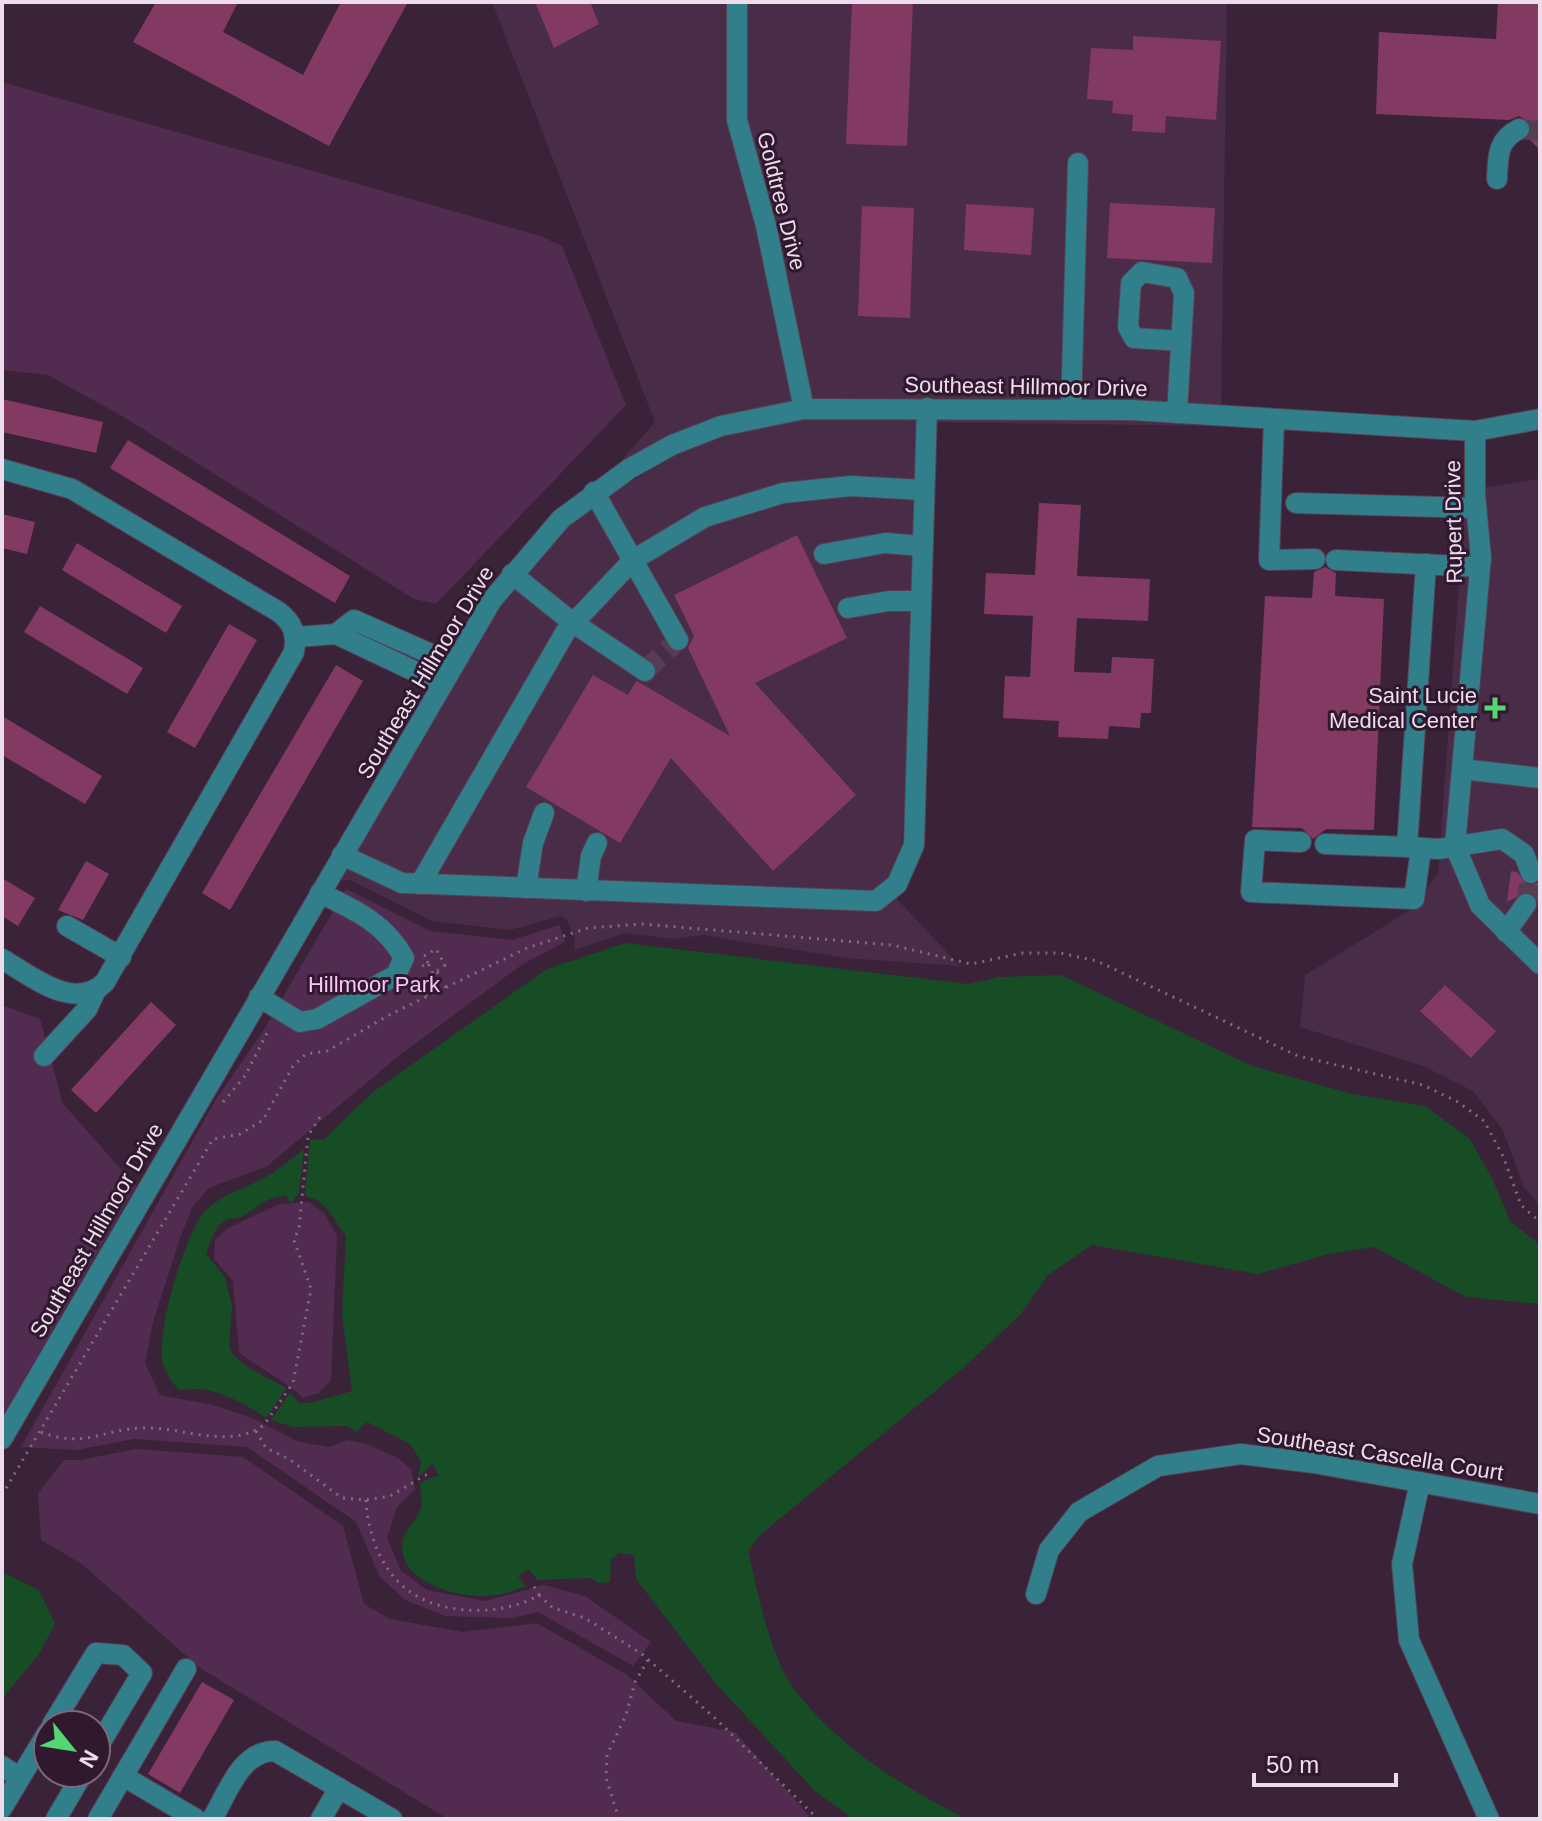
<svg xmlns="http://www.w3.org/2000/svg" width="1542" height="1821" font-family="Helvetica,sans-serif">
	<style>
		.built { fill: #492c48 }
		.green { fill: #512c50 }
		.water { fill: #174d24 }
		.building { fill: #833a62 }
		.lines { fill: none; stroke-linecap: round; stroke-linejoin: round }
		.minor-tunnel { stroke: #553e54; stroke-width: 20; stroke-dasharray: 20 10; stroke-linecap: butt }
		.minor-casing { stroke: #574056; stroke-width: 22 }
		.path { stroke: #816c80; stroke-width: 3; stroke-dasharray: 2 6; stroke-linecap: butt }
		.minor { stroke: #317f8a; stroke-width: 20 }
		.poi-dot { fill: #54d672; stroke: #30192f; stroke-width: 3 }
		.labels { text-anchor: middle; stroke-width: 6; stroke-linejoin: round; paint-order: stroke }
		.street-label { font-size: 22px; fill: #edddec; stroke: #30192f }
		.poi-label { font-size: 22px; fill: #edddec; stroke: #30192f; text-anchor: end }
		.park-label { font-size: 22px; fill: #f9c6f6; stroke: #30192f }
	</style>
	<rect width="100%" height="100%" fill="#3a2239"/>
	<g class="built">
		<path d="M492,2H1227L1221,406L1130,400L802,398L716,417L666,436L619,463L655,422Z"/>
		<path d="M853,417L1132,421L1218,426L918,422L909,825L903,826L898,900L960,966L845,958L703,935L674,939L625,933L574,950L575,940L567,920L561,916L510,930L432,921L350,880H340L501,606L568,527L600,500L677,454L725,436L806,419Z"/>
		<path d="M1540,479V1205L1524,1188L1503,1130L1473,1091L1423,1066L1300,1027L1305,975L1410,910L1438,874L1462,542L1457,491Z"/>
	</g>
	<g class="green">
		<path d="M2,82L540,236L562,246L626,405L436,604L414,599L122,416L48,375L2,370Z"/>
		<path d="M346,889L430,931L512,940L559,925L565,942L523,964L401,1054L267,1166L209,1188L193,1206L180,1238L153,1322L145,1363L160,1395L213,1405L252,1418L299,1442L329,1447L348,1440L367,1444L398,1458L411,1469L415,1490L397,1507L387,1538L401,1571L427,1590L485,1601L544,1585L585,1596L651,1642L633,1666L538,1612L513,1618L445,1616L405,1600L380,1577L356,1522L247,1447L134,1439L76,1450L21,1447L215,1101L265,1028Z"/>
		<path d="M2,1005L40,1019L63,1104L136,1186L2,1417Z"/>
		<path d="M309,1202L324,1213L337,1236L331,1380L319,1393L303,1398C283,1379 260,1369 239,1352L233,1281L214,1259L215,1240L228,1228L280,1204Z"/>
		<path d="M136,1449L243,1457L343,1526L364,1604L390,1619L463,1632L537,1623L627,1675L676,1721L735,1732L812,1819H448L200,1668L82,1564L41,1540L38,1493L64,1460H80Z"/>
	</g>
	<g class="water">
		<path d="M625,943L968,984L1000,977L1061,975L1252,1066L1352,1094L1425,1106L1469,1138L1492,1178L1510,1221L1540,1245V1304L1466,1297L1374,1247L1329,1254L1258,1274L1092,1245L1048,1275L1020,1315L962,1369L761,1534L748,1551C759,1594 768,1653 795,1690C838,1747 903,1787 966,1819H853L815,1791L717,1685L636,1579L634,1555L619,1553L611,1560L610,1582L599,1583L591,1578L537,1580L529,1569L518,1576L526,1587C516,1589 506,1594 496,1595C466,1600 402,1586 402,1546C402,1530 417,1521 421,1508C423,1501 420,1490 420,1483L439,1475L432,1464L418,1477L421,1461L410,1444L367,1422L356,1432L347,1426L293,1427L271,1420L290,1393L299,1403H311L352,1391L342,1315L346,1236L328,1210L317,1200L305,1196L310,1139L323,1140L373,1092L547,969Z"/>
		<path d="M304,1149L299,1193L291,1204L286,1196C268,1196 259,1206 245,1215C240,1219 232,1217 226,1220C214,1227 210,1242 206,1254L225,1277L232,1306L229,1344L232,1354L249,1368L286,1388L266,1418C242,1402 209,1383 180,1391C172,1382 163,1371 162,1358C159,1322 181,1254 197,1222C214,1193 247,1190 274,1172C284,1165 294,1157 304,1149Z"/>
		<path d="M2,1572L39,1590L55,1624L39,1654L2,1699Z"/>
	</g>
	<g class="building">
		<path d="M156,2H238L223,32L303,75L341,2H408L329,146L133,42Z"/>
		<path d="M535,2H590L599,24L554,48Z"/>
		<path d="M852,2H913L907,146L846,144Z"/>
		<path d="M1498,2H1540V150L1528,138L1530,123L1519,116L1509,120L1376,114L1379,32L1496,39Z"/>
		<path d="M1133,36L1221,41L1216,120L1166,116L1165,133L1132,131L1133,115L1112,113L1113,101L1087,99L1091,48L1133,50Z"/>
		<path d="M1110,203L1215,208L1212,263L1107,258Z"/>
		<path d="M966,204L1034,208L1031,255L964,250Z"/>
		<path d="M862,206L914,208L910,318L858,316Z"/>
		<path d="M2,399L103,422L96,453L2,432Z"/>
		<path d="M128,440L350,576L335,603L110,468Z"/>
		<path d="M1039,503L1081,505L1077,576L1150,579L1148,621L1077,618L1074,672L1111,673L1112,657L1154,659L1151,713H1141L1140,728L1109,726L1108,739L1058,737L1059,721L1003,718L1005,676L1030,677L1033,616L984,614L986,573L1035,575Z"/>
		<path d="M2,514L35,522L27,554L2,548Z"/>
		<path d="M797,535L847,638L755,683L856,795L773,871L671,758L620,843L526,787L593,675L628,695L636,681L642,684L730,736L688,648L694,636L674,595Z"/>
		<path d="M77,543L182,606L166,633L62,570Z"/>
		<path d="M1325,567L1336,573L1335,596L1384,599L1374,830L1326,829L1313,839L1302,828L1252,827L1265,596L1312,598L1314,572Z"/>
		<path d="M40,606L143,668L127,694L24,632Z"/>
		<path d="M229,624L257,640L195,748L167,732Z"/>
		<path d="M336,665L363,681L230,910L202,893Z"/>
		<path d="M2,716L102,776L85,804L2,755Z"/>
		<path d="M86,861L109,874L83,920L58,910Z"/>
		<path d="M1511,871L1517,872L1528,886L1540,882V906L1534,894L1528,891L1507,902Z"/>
		<path d="M2,878L35,898L18,926L2,916Z"/>
		<path d="M1445,985L1496,1031L1471,1058L1420,1011Z"/>
		<path d="M151,1002L176,1025L96,1113L71,1090Z"/>
		<path d="M202,1682L234,1700L180,1793L148,1774Z"/>
	</g>
	<g class="lines">
		<g class="minor-tunnel">
			<path d="M1519,129L1540,131"/>
			<path d="M645,671L678,640"/>
			<path d="M1526,904L1531,873"/>
		</g>
		<g class="minor-casing">
			<g id="minor">
				<path d="M737,2V120L766,226L804,409"/>
				<path d="M1497,179C1498,157 1497,140 1519,129"/>
				<path d="M1071,409L1078,163"/>
				<path d="M1177,413L1184,293L1177,278L1142,272L1131,283L1128,327L1134,338L1181,341"/>
				<path d="M1274,420L1269,560L1315,559"/>
				<path d="M1475,431V493L1481,558L1455,846L1480,905L1540,964"/>
				<path d="M2,469L72,489L279,612C293,623 297,634 294,652L105,982C75,1013 30,975 2,959"/>
				<path d="M594,492L678,640"/>
				<path d="M1296,503L1476,508"/>
				<path d="M824,554L885,543L922,546"/>
				<path d="M1336,560L1480,567"/>
				<path d="M512,574L572,622L645,671"/>
				<path d="M848,608L889,601H920"/>
				<path d="M336,634L354,620L440,658L442,672"/>
				<path d="M296,637L336,634L429,678L442,672"/>
				<path d="M1462,769L1540,778"/>
				<path d="M1301,842L1255,840L1251,892L1414,899L1421,849"/>
				<path d="M1325,844L1407,847L1426,564"/>
				<path d="M1407,847L1439,849L1502,839L1524,854L1531,873"/>
				<path d="M342,855L402,883L876,901L897,884L914,845L927,408"/>
				<path d="M420,884L566,631L633,560L705,517L783,493L851,486L923,490"/>
				<path d="M526,888L533,843L544,813"/>
				<path d="M586,891L591,856L597,843"/>
				<path d="M67,926L121,957"/>
				<path d="M1506,932L1526,904"/>
				<path d="M259,997L300,1022L317,1019L396,975L404,958C385,923 355,910 320,893"/>
				<path d="M44,1056L87,1009L96,990"/>
				<path d="M2,1439L492,600L561,519L629,469L672,445L721,426L804,409L1131,410L1475,431L1540,419"/>
				<path d="M1420,1482L1402,1564L1409,1640L1489,1819"/>
				<path d="M1036,1594L1049,1550L1079,1512L1158,1466L1241,1454L1314,1463L1540,1504"/>
				<path d="M52,1725L96,1653L123,1655L142,1673L96,1750"/>
				<path d="M2,1766L20,1778L48,1732"/>
				<path d="M123,1776L196,1819"/>
				<path d="M2,1808L20,1778"/>
				<path d="M56,1819L83,1773"/>
				<path d="M98,1819L186,1669"/>
				<path d="M212,1819C228,1793 240,1751 275,1751L392,1819"/>
				<path d="M321,1819L339,1788"/>
			</g>
		</g>
		<g class="path">
			<path d="M422,966L428,963L433,974L445,965L436,949L424,956L428,963"/>
			<path d="M437,972L446,988"/>
			<path d="M412,986L429,997"/>
			<path d="M223,1102L245,1076L269,1029"/>
			<path d="M256,1431L266,1448L289,1459L342,1498L366,1500L390,1496L431,1472"/>
			<path d="M41,1432C86,1449 101,1429 144,1428C182,1427 230,1450 264,1425L293,1383L311,1289L294,1240L299,1228L308,1136L322,1114"/>
			<path d="M2,1495L213,1139L240,1134L263,1120L293,1066L306,1054L327,1051L391,1014L527,948L588,928L642,924L892,945L971,964L1023,953H1060L1097,961L1298,1056L1423,1085L1458,1102L1484,1121L1503,1156L1521,1205L1540,1222"/>
			<path d="M366,1500C367,1530 380,1568 405,1588C438,1616 503,1617 539,1595L532,1583"/>
			<path d="M539,1595L553,1608L585,1618L642,1654L716,1719L818,1819"/>
			<path d="M619,1819L606,1778L607,1755L626,1715L635,1682L648,1660"/>
		</g>
		<use href="#minor" class="minor"/>
	</g>
	<path class="poi-dot" d="M1491 696h8v8h8v8h-8v8h-8v-8h-8v-8h8z"/>
	<g class="labels">
		<g class="street-label">
			<text transform="translate(782 201) rotate(76)" y="8">Goldtree Drive</text>
			<text transform="translate(1026 386) rotate(1)" y="8">Southeast Hillmoor Drive</text>
			<text transform="translate(1453 522) rotate(-91)" y="8">Rupert Drive</text>
			<text transform="translate(425 672) rotate(-59)" y="8">Southeast Hillmoor Drive</text>
			<text transform="translate(96 1230) rotate(-60)" y="8">Southeast Hillmoor Drive</text>
			<text transform="translate(1380 1453) rotate(9)" y="8">Southeast Cascella Court</text>
		</g>
		<g class="poi-label">
			<text x="1477" y="703">Saint Lucie<tspan x="1477" dy="25">Medical Center</tspan></text>
		</g>
		<g class="park-label">
			<text x="374" y="992">Hillmoor Park</text>
		</g>
	</g>
	<rect width="1542" height="1821" fill="none" stroke="#edddec" stroke-width="8"/>
	<g transform="translate(72 1749) rotate(120)"><circle r="38" fill="#30192f" stroke="#7c677b" stroke-width="2"/>
	<path d="M0-6L14 30L0 20L-14 30Z" fill="#54d672"/>
	<text y="-12" font-size="22" font-weight="bold" text-anchor="middle" fill="#edddec">N</text>
	</g>
	<path d="M1254 1773v12h142v-12" fill="none" stroke="#edddec" stroke-width="4"/>
	<text x="1266" y="1773" font-size="24" fill="#edddec" stroke="#30192f" stroke-width="6" paint-order="stroke">50 m</text>
</svg>
